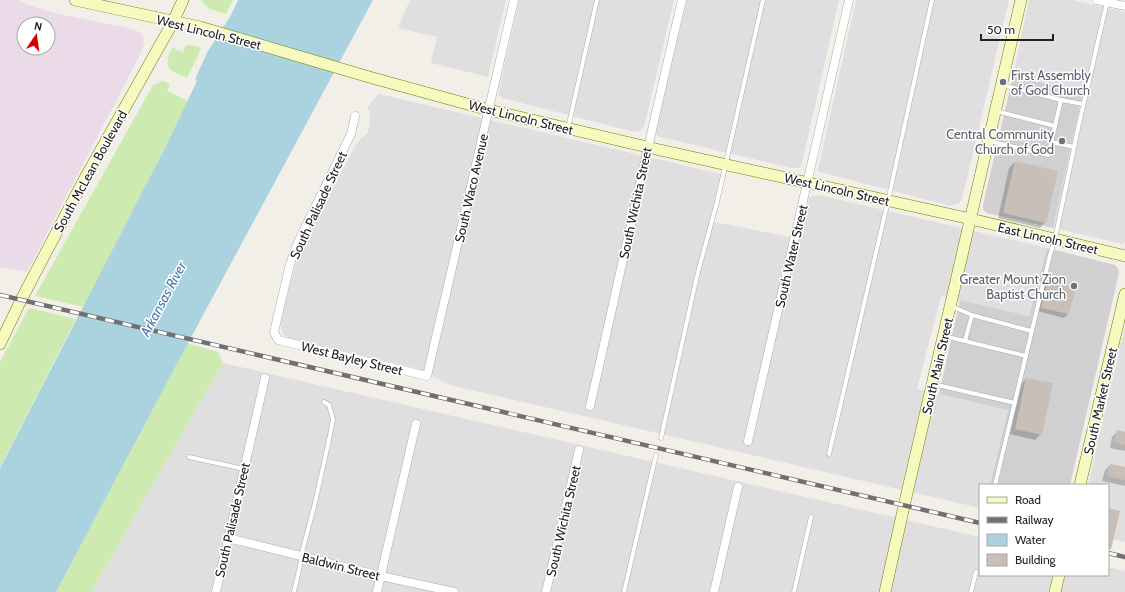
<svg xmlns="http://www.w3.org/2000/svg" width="1125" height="592" font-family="Cabin,sans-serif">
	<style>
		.residential { fill: #e0dfdf }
		.industrial { fill: #ebdbe8; fill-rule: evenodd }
		.religious { fill: #d0d0d0 }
		.grass { fill: #cdebb0 }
		.water { fill: #aad3df }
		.shadow { fill: #0003 }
		.building { fill: #c7bfb8 }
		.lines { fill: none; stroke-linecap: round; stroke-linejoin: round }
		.lane-casing { stroke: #a9a9a9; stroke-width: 5 }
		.street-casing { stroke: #a9a9a9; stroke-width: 9 }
		.secondary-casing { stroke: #707d05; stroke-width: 12 }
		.lane { stroke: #fff; stroke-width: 4 }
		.street { stroke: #fff; stroke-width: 8 }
		.secondary { stroke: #f7fabf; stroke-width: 11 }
		.rail-casing { stroke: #707070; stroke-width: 4.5 }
		.rail { stroke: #fff; stroke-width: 3; stroke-dasharray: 9; stroke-linecap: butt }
		.worship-dot { fill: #6b7280; stroke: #fff; stroke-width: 1.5 }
		.labels { text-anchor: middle; stroke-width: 3; stroke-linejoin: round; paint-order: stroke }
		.street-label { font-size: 13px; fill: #222; stroke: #fff }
		.worship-label { font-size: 13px; fill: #5b616d; stroke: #fff; text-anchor: end }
		.water-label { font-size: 14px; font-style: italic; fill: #4a7aab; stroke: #fff }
	</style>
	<rect width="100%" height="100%" fill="#f2efe9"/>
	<g class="residential">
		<path d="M410,0H506L488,77L431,63L437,37L398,28Z"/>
		<path d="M519,0H674L644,127L640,131L635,132L502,98L499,95V91Z"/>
		<path d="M687,0H839L802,163L800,167L796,168H792L660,137L656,134V129Z"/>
		<path d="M856,0H1009L962,199L959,203L951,206L820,172L818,170Z"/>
		<path d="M1029,0H1073L1125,12V242L1122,244L1053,228L1083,92L1013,76Z"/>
		<path d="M379,94L721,174L710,221L800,239L809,199L813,196L819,195L1047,248L1029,316L941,296L917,389L1008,410L990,485H980V508L450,385L416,368L288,338L283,334L281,328L282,317L295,266L301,250L356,144L368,132L370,122V112L367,107Z"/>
		<path d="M1125,326V542L1108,538V485H1088Z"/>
		<path d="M223,363L980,537V575H1108V567L1125,571V592H91Z"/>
	</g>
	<path class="industrial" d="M0,0H19L28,5L50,12L133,29L142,33L144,40L143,47L139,57L27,272L0,267ZM24,24H48V48H24Z"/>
	<g class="religious">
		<path d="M1013,76L1083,92L1053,228L987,213L983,210V205Z"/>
		<path d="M1047,248L1115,265L1118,269L1119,273L1070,485H990L1008,410L939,394L960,300L1029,316Z"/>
	</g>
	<g class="grass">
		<path d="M201,0H233L226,14C214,10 209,11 201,0Z"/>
		<path d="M188,45L201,47L198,56L187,78C178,74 165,71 168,59C169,54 170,50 174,47L176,50L183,52L185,46Z"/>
		<path d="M163,81L170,84L167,91L188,101L166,146L84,307L35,296L153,85Z"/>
		<path d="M29,308L76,319L0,467V362Z"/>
		<path d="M187,343L218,352L223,363L91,592H56Z"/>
	</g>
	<path class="water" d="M238,0H373L174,369L56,592H0V468L166,146L197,81L195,79L208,51L231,15Z"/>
	<g class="shadow">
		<path d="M1015,162L1045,222L1040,228L998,218L1009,168Z"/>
		<path d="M1048,281L1068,314L1064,318L1038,311L1044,285Z"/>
		<path d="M1026,379L1041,434L1035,440L1010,434L1021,384Z"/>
		<path d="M1118,431L1125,433V451L1110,448L1112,437Z"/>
		<path d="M1110,465L1125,468V486L1102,481L1105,470Z"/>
	</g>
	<g class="building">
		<path d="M1015,161L1058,171L1046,223L1003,213Z"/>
		<path d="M1048,280L1076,287L1069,314L1041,308Z"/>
		<path d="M1026,378L1053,383L1042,435L1015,429Z"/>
		<path d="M1117,430L1125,432V445L1114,442Z"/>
		<path d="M1110,464L1125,467V480L1107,476Z"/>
		<path d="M1108,508L1120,511L1111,549H1108Z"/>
	</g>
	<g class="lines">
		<g class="lane-casing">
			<g id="lane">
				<path d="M1002,85L1061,100L1055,126"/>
				<path d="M1061,100L1083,104"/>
				<path d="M568,128L597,0"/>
				<path d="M989,141L1048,155L1055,126L996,111"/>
				<path d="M1051,142L1074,147"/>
				<path d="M951,306L972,315L1031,331"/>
				<path d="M944,336L1026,356"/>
				<path d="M965,341L972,315"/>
				<path d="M933,384L1015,403"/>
				<path d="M661,438L697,276L717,202L763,0"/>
				<path d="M829,454L888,201L932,0"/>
				<path d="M189,457L244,469"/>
				<path d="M995,485L1050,255L1055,239L1079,124L1107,2"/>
				<path d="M301,556L315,503L329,440L333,419L329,405L324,402"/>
				<path d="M294,592L302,557"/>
				<path d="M624,592L656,455"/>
				<path d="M794,592L811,517"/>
				<path d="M971,592L976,572"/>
			</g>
		</g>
		<g class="street-casing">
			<g id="street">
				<path d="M1097,0L1125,6"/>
				<path d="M355,116L351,134L298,242L290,264L274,332L278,340L427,376L514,0"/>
				<path d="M590,406C621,271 650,135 682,0"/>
				<path d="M748,441L849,0"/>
				<path d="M228,538L381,576L454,592"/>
				<path d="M216,592L265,378"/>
				<path d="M377,592L416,424"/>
				<path d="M546,592L579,450"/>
				<path d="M714,592L738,487"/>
			</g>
		</g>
		<g class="secondary-casing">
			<g id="secondary">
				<path d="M75,0L200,27L369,77L489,110L660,150L971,219L1125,256"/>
				<path d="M0,344L21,300L84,180L173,22L183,0"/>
				<path d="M1080,485L1125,294"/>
				<path d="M885,592L904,506L1021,0"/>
				<path d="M1055,592L1059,575"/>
			</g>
		</g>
		<use href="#lane" class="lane"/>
		<use href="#street" class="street"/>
		<use href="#secondary" class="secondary"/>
		<g class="rail-casing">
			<g id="rail">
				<path d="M0,295L980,523"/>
				<path d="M1108,553L1125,557"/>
			</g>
		</g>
		<use href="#rail" class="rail"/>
	</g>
	<g class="worship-dot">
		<circle cx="1003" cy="82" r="4"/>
		<circle cx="1062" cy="141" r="4"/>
		<circle cx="1074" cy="286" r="4"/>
	</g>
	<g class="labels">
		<g class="street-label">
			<text transform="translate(209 32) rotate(14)" y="5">West Lincoln Street</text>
			<text transform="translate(521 117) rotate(14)" y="5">West Lincoln Street</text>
			<text transform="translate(90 171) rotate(-61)" y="5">South McLean Boulevard</text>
			<text transform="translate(471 188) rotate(-77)" y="5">South Waco Avenue</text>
			<text transform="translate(837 189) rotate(13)" y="5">West Lincoln Street</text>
			<text transform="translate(635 203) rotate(-78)" y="5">South Wichita Street</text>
			<text transform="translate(318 205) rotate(-65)" y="5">South Palisade Street</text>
			<text transform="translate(1048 238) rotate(13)" y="5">East Lincoln Street</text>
			<text transform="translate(791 256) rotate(-77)" y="5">South Water Street</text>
			<text transform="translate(352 358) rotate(14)" y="5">West Bayley Street</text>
			<text transform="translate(937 366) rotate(-77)" y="5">South Main Street</text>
			<text transform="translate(1100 401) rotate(-77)" y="5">South Market Street</text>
			<text transform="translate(232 520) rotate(-77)" y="5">South Palisade Street</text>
			<text transform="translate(563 521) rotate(-77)" y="5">South Wichita Street</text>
			<text transform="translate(341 566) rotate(14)" y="5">Baldwin Street</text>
		</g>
		<g class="worship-label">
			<text x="1011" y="80" text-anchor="start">First Assembly<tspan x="1011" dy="15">of God Church</tspan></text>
			<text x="1054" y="139">Central Community<tspan x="1054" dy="15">Church of God</tspan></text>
			<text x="1066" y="284">Greater Mount Zion<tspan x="1066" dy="15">Baptist Church</tspan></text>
		</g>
		<g class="water-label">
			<text transform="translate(163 299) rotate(-62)" y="5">Arkansas River</text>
		</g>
	</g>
	<rect x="979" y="484" width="130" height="92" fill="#ffffff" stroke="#a7a7a7"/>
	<rect x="987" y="497" width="20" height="6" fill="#f7fabf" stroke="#a7a7a7"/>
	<text x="1015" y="504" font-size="12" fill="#222222">Road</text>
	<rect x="987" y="517" width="20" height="6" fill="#707070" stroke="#a7a7a7"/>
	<text x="1015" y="524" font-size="12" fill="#222222">Railway</text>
	<rect x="987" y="534" width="20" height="12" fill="#aad3df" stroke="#a7a7a7"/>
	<text x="1015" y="544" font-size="12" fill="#222222">Water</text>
	<rect x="987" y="554" width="20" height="12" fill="#c7bfb8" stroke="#a7a7a7"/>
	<text x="1015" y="564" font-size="12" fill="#222222">Building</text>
	<g transform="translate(36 36) rotate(13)"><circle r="19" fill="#ffffff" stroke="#a7a7a7"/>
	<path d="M0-3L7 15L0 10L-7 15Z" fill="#d40000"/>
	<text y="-6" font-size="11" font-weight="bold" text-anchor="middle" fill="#222222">N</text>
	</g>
	<path d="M981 34v6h72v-6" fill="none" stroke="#222222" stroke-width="2"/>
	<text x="987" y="34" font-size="12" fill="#222222" stroke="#ffffff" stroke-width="3" paint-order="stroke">50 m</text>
</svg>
